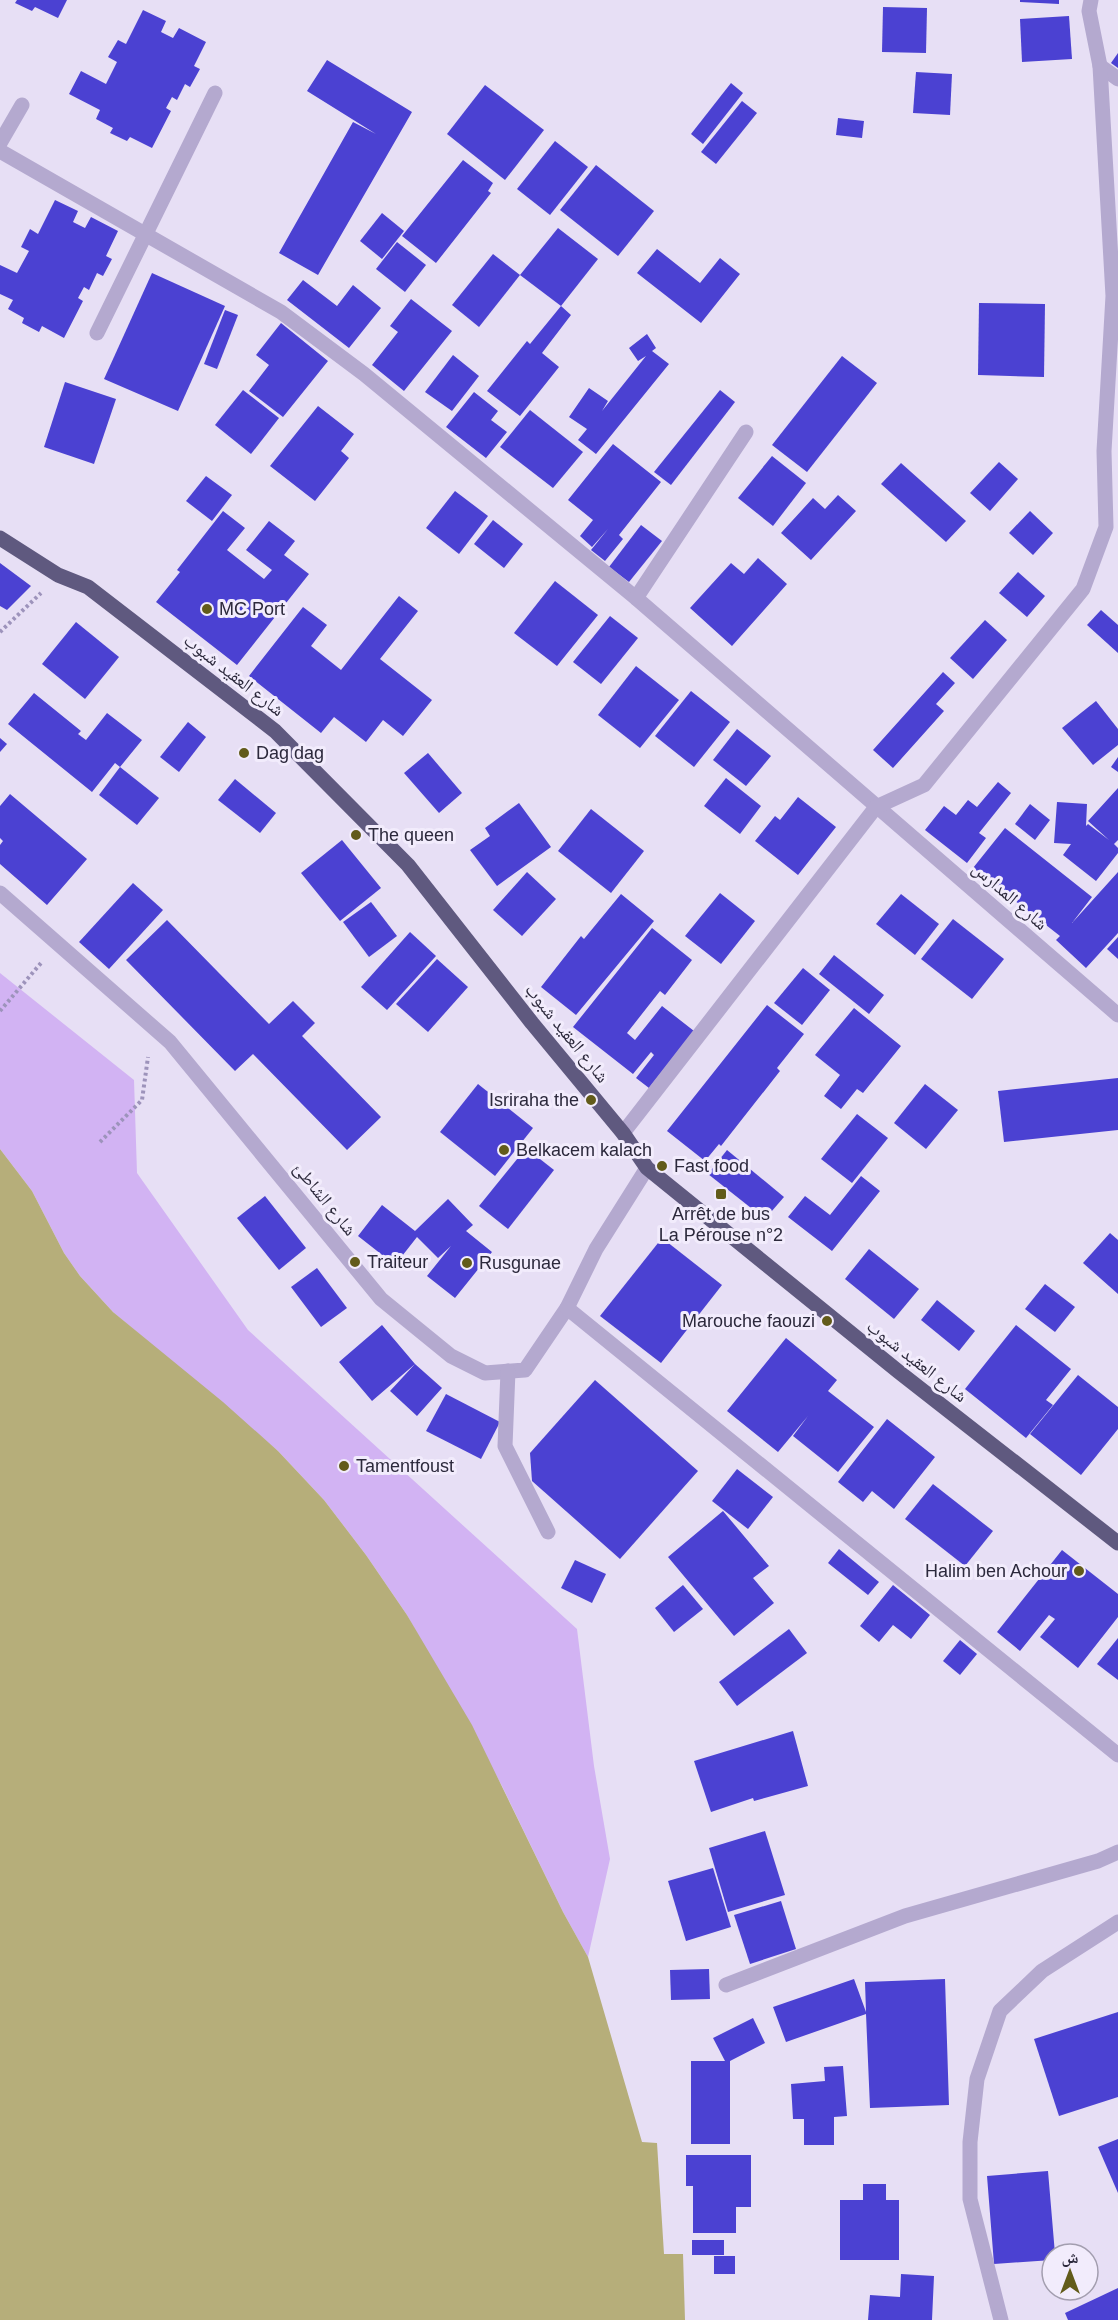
<svg xmlns="http://www.w3.org/2000/svg" width="1118" height="2320" font-family="Arial,'Noto Naskh Arabic',sans-serif">
	<style>
		.sand { fill: #d2b3f3 }
		.water { fill: #b6ae7a }
		.building { fill: #4b41d2 }
		.lines { fill: none; stroke-linecap: round; stroke-linejoin: round }
		.path { stroke: #9d93bb; stroke-width: 4; stroke-dasharray: 3 3; stroke-linecap: butt }
		.minor { stroke: #b4a9cf; stroke-width: 15 }
		.major { stroke: #5f597f; stroke-width: 15 }
		.poi-dot { fill: #625b1a; stroke: #f2ecfc; stroke-width: 2 }
		.labels { text-anchor: middle; stroke-width: 6; stroke-linejoin: round; paint-order: stroke }
		.poi-label { font-size: 18px; fill: #2c293c; stroke: #f2ecfc; text-anchor: start }
		.street-label { font-size: 18px; fill: #2c293c; stroke: #f2ecfc }
	</style>
	<rect width="100%" height="100%" fill="#e7dff5"/>
	<path class="sand" d="M0,973L134,1080L137,1173L248,1330L577,1629L594,1766L610,1859L588,1957L563,1912L502,1786L407,1615L366,1555L324,1500L278,1451L113,1312L80,1276L64,1253L32,1191L0,1149Z"/>
	<path class="water" d="M0,1149L32,1191L64,1253L80,1276L113,1312L223,1402L278,1451L324,1500L366,1555L407,1615L472,1725L563,1912L588,1957L642,2142L657,2143L664,2254H683L685,2320H0Z"/>
	<g class="building">
		<path d="M17,0H67L58,18L35,7L32,11L15,3Z"/>
		<path d="M1020,0H1059V4L1020,2Z"/>
		<path d="M883,7L927,8L926,53L882,52Z"/>
		<path d="M143,10L166,21L161,32L173,38L179,28L206,42L194,66L200,69L190,87L185,84L177,100L172,97L166,108L171,111L152,148L130,137L127,141L110,133L113,128L96,119L100,110L69,94L81,71L106,84L117,62L108,57L118,40L126,44Z"/>
		<path d="M1069,16L1072,59L1022,62L1020,19Z"/>
		<path d="M1118,53V68L1111,63Z"/>
		<path d="M327,60L412,112L318,275L279,253L353,122L376,134L307,91Z"/>
		<path d="M916,72L952,74L950,115L913,113Z"/>
		<path d="M731,83L743,93L703,144L691,134Z"/>
		<path d="M485,85L544,130L505,180L447,134Z"/>
		<path d="M742,101L757,113L716,164L701,152Z"/>
		<path d="M838,118L864,121L862,138L836,135Z"/>
		<path d="M555,141L588,167L550,215L517,189Z"/>
		<path d="M463,160L493,183L488,191L491,193L436,263L402,236Z"/>
		<path d="M596,165L654,211L618,256L560,210Z"/>
		<path d="M55,200L78,211L73,222L85,228L91,217L118,231L106,256L112,259L103,276L97,273L89,290L84,287L78,298L83,301L64,338L42,326L39,332L22,323L24,318L8,309L13,300L0,294V265L17,273L29,251L21,247L30,229L38,234Z"/>
		<path d="M382,213L404,231L382,259L360,241Z"/>
		<path d="M558,228L598,259L561,306L520,275Z"/>
		<path d="M397,242L426,265L405,292L376,269Z"/>
		<path d="M657,249L700,283L720,258L740,274L701,323L637,273Z"/>
		<path d="M493,254L520,275L479,327L452,305Z"/>
		<path d="M152,273L225,306L178,411L104,379Z"/>
		<path d="M303,280L337,306L353,285L381,308L349,348L287,300Z"/>
		<path d="M411,299L452,331L404,391L372,365L398,332L390,326Z"/>
		<path d="M979,303L1045,304L1044,377L978,375Z"/>
		<path d="M561,306L571,315L542,353L559,367L520,416L487,391L527,341L530,344Z"/>
		<path d="M225,310L238,315L217,369L204,364Z"/>
		<path d="M281,323L328,361L283,417L249,391L269,365L256,355Z"/>
		<path d="M647,334L656,348L652,351L669,364L596,454L578,440L587,429L569,417L589,388L608,401L602,411L646,356L638,361L629,348Z"/>
		<path d="M453,355L479,376L452,411L425,392Z"/>
		<path d="M842,356L877,383L807,472L772,445Z"/>
		<path d="M65,382L116,399L94,464L44,447Z"/>
		<path d="M243,390L279,418L251,454L215,425Z"/>
		<path d="M720,390L735,402L671,485L654,472Z"/>
		<path d="M474,392L498,411L491,420L507,432L486,458L446,427Z"/>
		<path d="M318,406L354,434L341,451L349,458L315,501L270,466Z"/>
		<path d="M530,410L583,452L553,488L500,447Z"/>
		<path d="M613,444L661,482L619,535L623,539L605,561L591,550L608,529L592,547L580,536L593,520L568,500Z"/>
		<path d="M772,456L806,483L773,526L738,498Z"/>
		<path d="M999,462L1018,479L990,511L970,493Z"/>
		<path d="M901,463L966,521L946,542L881,484Z"/>
		<path d="M206,476L232,495L212,521L186,501Z"/>
		<path d="M455,491L488,516L459,554L426,528Z"/>
		<path d="M838,495L856,511L811,560L781,533L813,498L825,509Z"/>
		<path d="M223,511L245,528L227,550L264,579L272,570L246,550L269,521L295,541L284,555L309,574L237,665L156,602L180,572L177,570Z"/>
		<path d="M1030,511L1053,533L1033,555L1009,533Z"/>
		<path d="M493,520L523,544L504,568L474,544Z"/>
		<path d="M641,525L662,541L629,582L609,567Z"/>
		<path d="M758,558L787,584L732,646L690,608L731,563L744,574Z"/>
		<path d="M0,563L31,586L7,610L0,606Z"/>
		<path d="M1018,572L1045,596L1027,617L999,593Z"/>
		<path d="M555,581L598,615L557,666L514,633Z"/>
		<path d="M399,596L418,611L380,659L432,700L403,736L383,720L366,742L334,717L321,733L249,676L303,607L327,625L311,646L341,670Z"/>
		<path d="M1101,610L1118,625V653L1087,625Z"/>
		<path d="M610,616L638,638L601,684L573,662Z"/>
		<path d="M985,620L1007,640L973,679L950,658Z"/>
		<path d="M76,622L119,657L85,699L42,664Z"/>
		<path d="M636,666L679,700L640,748L598,715Z"/>
		<path d="M943,672L955,683L936,704L944,711L893,768L873,750Z"/>
		<path d="M691,691L730,722L694,767L655,736Z"/>
		<path d="M34,693L81,731L78,734L86,740L107,713L142,740L120,767L115,763L92,792L8,724Z"/>
		<path d="M1096,701L1118,729V745L1093,765L1062,728Z"/>
		<path d="M188,722L206,737L179,772L160,757Z"/>
		<path d="M737,729L771,756L746,786L713,760Z"/>
		<path d="M0,738L7,744L0,752Z"/>
		<path d="M428,753L462,793L439,813L404,773Z"/>
		<path d="M1118,757V772L1111,767Z"/>
		<path d="M120,767L159,798L137,825L99,795Z"/>
		<path d="M726,778L761,806L740,834L704,806Z"/>
		<path d="M235,779L276,813L260,833L218,800Z"/>
		<path d="M998,782L1011,793L979,833L986,838L967,863L925,830L944,806L956,815L968,800L977,807Z"/>
		<path d="M1118,788V840L1114,844L1118,848V853L1096,881L1063,855L1071,844L1054,843L1057,802L1087,804L1086,826L1088,824L1109,840L1088,821Z"/>
		<path d="M10,794L87,859L47,905L0,864V845L3,841L0,838V806Z"/>
		<path d="M798,797L836,827L798,875L755,841L775,816L780,820Z"/>
		<path d="M519,803L551,847L497,886L470,850L490,836L485,828Z"/>
		<path d="M1030,804L1050,820L1035,840L1015,824Z"/>
		<path d="M591,809L644,851L611,893L558,851Z"/>
		<path d="M1005,828L1092,897L1072,923L1118,872V933L1086,968L1056,940L1060,936L973,868Z"/>
		<path d="M342,840L381,888L340,921L301,873Z"/>
		<path d="M527,872L556,899L522,936L493,910Z"/>
		<path d="M133,883L163,910L109,969L79,942Z"/>
		<path d="M720,893L755,921L721,964L685,936Z"/>
		<path d="M621,894L654,921L576,1015L541,987L581,936L584,939Z"/>
		<path d="M901,894L939,924L915,955L876,924Z"/>
		<path d="M371,902L397,936L369,957L343,922Z"/>
		<path d="M953,919L1004,959L972,999L921,959Z"/>
		<path d="M167,920L269,1024L293,1001L315,1023L302,1036L381,1117L347,1150L253,1054L235,1071L126,960Z"/>
		<path d="M652,928L692,960L665,995L660,991L627,1033L635,1040L662,1006L694,1031L649,1088L636,1078L654,1055L651,1052L633,1074L573,1027Z"/>
		<path d="M410,932L436,956L387,1010L361,987Z"/>
		<path d="M1118,937V959L1107,949Z"/>
		<path d="M834,955L884,995L869,1014L819,974Z"/>
		<path d="M437,959L468,987L428,1032L396,1004Z"/>
		<path d="M803,968L830,990L802,1025L774,1003Z"/>
		<path d="M767,1005L804,1034L777,1068L780,1071L721,1146L719,1144L705,1161L667,1131Z"/>
		<path d="M854,1008L901,1046L863,1093L857,1089L841,1109L824,1096L840,1075L815,1055Z"/>
		<path d="M1118,1078V1130L1004,1142L998,1091Z"/>
		<path d="M478,1084L533,1128L495,1176L440,1132Z"/>
		<path d="M925,1084L958,1110L926,1149L894,1123Z"/>
		<path d="M857,1114L888,1138L852,1183L821,1159Z"/>
		<path d="M526,1148L554,1170L508,1229L479,1206Z"/>
		<path d="M727,1150L784,1197L765,1219L708,1174Z"/>
		<path d="M861,1176L880,1191L832,1251L788,1217L805,1196L830,1215Z"/>
		<path d="M265,1196L306,1248L279,1270L237,1218Z"/>
		<path d="M448,1199L473,1225L466,1231L492,1252L455,1298L427,1276L451,1246L438,1258L417,1237L395,1265L358,1236L382,1205L415,1231Z"/>
		<path d="M1110,1233L1118,1240V1294L1083,1263Z"/>
		<path d="M662,1238L722,1285L661,1363L600,1316Z"/>
		<path d="M869,1249L919,1289L894,1319L845,1279Z"/>
		<path d="M317,1268L347,1308L321,1327L291,1287Z"/>
		<path d="M1045,1284L1075,1307L1055,1332L1025,1309Z"/>
		<path d="M937,1300L975,1331L959,1351L921,1320Z"/>
		<path d="M382,1325L415,1364L442,1388L417,1416L390,1391L415,1364L372,1401L339,1362Z"/>
		<path d="M1016,1325L1071,1369L1046,1400L1053,1405L1026,1438L965,1389Z"/>
		<path d="M786,1338L837,1380L828,1391L874,1427L838,1472L793,1436L808,1416L778,1452L727,1411Z"/>
		<path d="M1078,1375L1118,1407V1429L1081,1475L1030,1434Z"/>
		<path d="M595,1380L698,1471L620,1559L532,1481L530,1453Z"/>
		<path d="M446,1394L500,1422L481,1459L426,1431Z"/>
		<path d="M887,1419L935,1457L894,1509L872,1491L863,1502L838,1482Z"/>
		<path d="M737,1469L773,1497L748,1529L712,1501Z"/>
		<path d="M933,1484L993,1531L965,1566L905,1519Z"/>
		<path d="M723,1511L769,1566L753,1578L774,1603L734,1636L668,1557Z"/>
		<path d="M839,1549L879,1582L868,1595L828,1563Z"/>
		<path d="M1062,1550L1118,1594V1617L1078,1668L1040,1637L1055,1619L1049,1615L1020,1651L997,1632Z"/>
		<path d="M575,1560L606,1574L592,1603L561,1588Z"/>
		<path d="M683,1585L703,1609L674,1632L655,1608Z"/>
		<path d="M893,1585L930,1615L911,1639L893,1625L879,1642L860,1626Z"/>
		<path d="M789,1629L807,1653L737,1706L719,1682Z"/>
		<path d="M1118,1638V1680L1097,1664Z"/>
		<path d="M960,1640L977,1654L960,1675L943,1661Z"/>
		<path d="M793,1731L808,1786L754,1801L753,1798L711,1812L694,1761Z"/>
		<path d="M765,1831L785,1895L728,1912L709,1848Z"/>
		<path d="M713,1868L731,1927L686,1941L668,1881Z"/>
		<path d="M781,1901L796,1949L750,1964L734,1915Z"/>
		<path d="M709,1969L710,1999L671,2000L670,1970Z"/>
		<path d="M854,1979L866,2012L865,1982L945,1979L949,2105L870,2108L866,2014L786,2042L773,2007Z"/>
		<path d="M1118,2012V2097L1059,2116L1034,2039Z"/>
		<path d="M753,2018L765,2043L730,2061V2144H691V2061H725L713,2038Z"/>
		<path d="M843,2066L847,2116L834,2117V2145H804V2119H793L791,2084L825,2081L824,2067Z"/>
		<path d="M1118,2139V2193L1098,2147Z"/>
		<path d="M686,2155H751V2207H736V2233H693V2186H686Z"/>
		<path d="M1048,2171L1055,2254H1052V2260L994,2264L987,2176Z"/>
		<path d="M863,2184H886V2200H899V2260H840V2200H863Z"/>
		<rect x="692" y="2240" width="32" height="15"/>
		<rect x="714" y="2256" width="21" height="18"/>
		<path d="M901,2274L934,2276L932,2320H868L870,2295L900,2297Z"/>
		<path d="M1118,2288V2320H1068L1065,2313Z"/>
	</g>
	<g class="lines">
		<g class="path">
			<path d="M0,632L41,593"/>
			<path d="M0,1011L41,963"/>
			<path d="M100,1142L142,1100L148,1057"/>
		</g>
		<g class="minor">
			<path d="M1100,66L1118,79"/>
			<path d="M0,143L22,105"/>
			<path d="M0,151L281,312L364,374L636,598L1118,1015"/>
			<path d="M97,333L215,93"/>
			<path d="M636,598L746,432"/>
			<path d="M0,893L170,1042L381,1299L451,1356L485,1373L525,1370L567,1308L596,1249L647,1168"/>
			<path d="M623,1133L876,807L924,785L1083,589L1106,527L1104,451L1113,296L1100,66L1089,11L1091,0"/>
			<path d="M567,1308L1118,1755"/>
			<path d="M508,1371L505,1446L548,1532"/>
			<path d="M726,1985L905,1916L1098,1861L1118,1852"/>
			<path d="M1001,2320L970,2199V2142L977,2079L1000,2011L1042,1971L1118,1922"/>
		</g>
		<path class="major" d="M0,538L58,575L88,587L275,731L408,865L532,1023L623,1133L647,1168L899,1372L1118,1543"/>
	</g>
	<g class="poi-dot">
		<circle cx="207" cy="609" r="6"/>
		<circle cx="244" cy="753" r="6"/>
		<circle cx="356" cy="835" r="6"/>
		<circle cx="591" cy="1100" r="6"/>
		<circle cx="504" cy="1150" r="6"/>
		<circle cx="662" cy="1166" r="6"/>
		<rect x="715" y="1188" width="12" height="12" rx="3"/>
		<circle cx="355" cy="1262" r="6"/>
		<circle cx="467" cy="1263" r="6"/>
		<circle cx="827" cy="1321" r="6"/>
		<circle cx="344" cy="1466" r="6"/>
		<circle cx="1079" cy="1571" r="6"/>
	</g>
	<g class="labels">
		<g class="poi-label">
			<text x="219" y="615">MC Port</text>
			<text x="256" y="759">Dag dag</text>
			<text x="368" y="841">The queen</text>
			<text x="579" y="1106" text-anchor="end">Isriraha the</text>
			<text x="516" y="1156">Belkacem kalach</text>
			<text x="674" y="1172">Fast food</text>
			<text x="721" y="1220" text-anchor="middle">Arrêt de bus<tspan x="721" dy="21">La Pérouse n°2</tspan></text>
			<text x="367" y="1268">Traiteur</text>
			<text x="479" y="1269">Rusgunae</text>
			<text x="815" y="1327" text-anchor="end">Marouche faouzi</text>
			<text x="356" y="1472">Tamentfoust</text>
			<text x="1067" y="1577" text-anchor="end">Halim ben Achour</text>
		</g>
		<g class="street-label">
			<text transform="translate(234 675) rotate(38)" y="6">شارع العقيد شبوب</text>
			<text transform="translate(1010 896) rotate(41)" y="6">شارع المدارس</text>
			<text transform="translate(567 1033) rotate(51)" y="6">شارع العقيد شبوب</text>
			<text transform="translate(325 1199) rotate(51)" y="6">شارع الشاطئ</text>
			<text transform="translate(917 1361) rotate(38)" y="6">شارع العقيد شبوب</text>
		</g>
	</g>
	<g transform="translate(1070 2272)"><circle r="28" fill="#f2ecfc" stroke="#a39eaf" stroke-width="1.5"/>
	<path d="M0-4.5L10 22L0 15L-10 22Z" fill="#625b1a"/>
	<text y="-9" font-size="16" font-weight="bold" text-anchor="middle" fill="#2c293c">ش</text>
	</g>
</svg>
